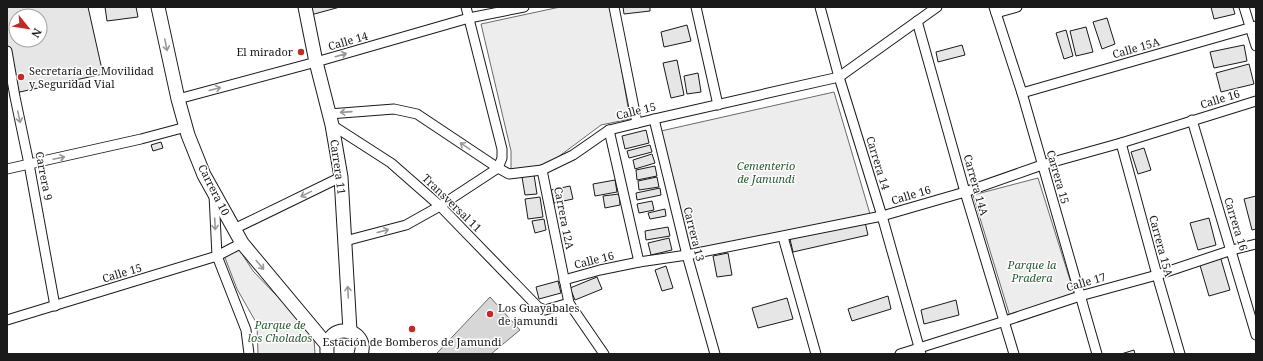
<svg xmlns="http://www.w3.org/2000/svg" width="1263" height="361" font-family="'Noto Serif',serif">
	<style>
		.green { fill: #ededed; stroke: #6a6a6a }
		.water { fill: #d7d7d7; stroke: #6a6a6a }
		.building { fill: #e6e6e6; stroke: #1a1a1a; fill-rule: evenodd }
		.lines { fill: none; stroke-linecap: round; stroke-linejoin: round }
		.minor-casing { stroke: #1a1a1a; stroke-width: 11 }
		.secondary-casing { stroke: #1a1a1a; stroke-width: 15 }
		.minor { stroke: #fff; stroke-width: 9 }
		.secondary { stroke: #fff; stroke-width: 13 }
		.oneway { stroke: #989898 }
		.poi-dot { fill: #c62828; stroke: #fff; stroke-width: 1.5 }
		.labels { text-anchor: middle; stroke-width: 3; stroke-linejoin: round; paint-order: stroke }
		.street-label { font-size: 11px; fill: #1a1a1a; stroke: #fff }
		.poi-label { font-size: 11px; fill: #1a1a1a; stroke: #fff; text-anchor: start }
		.park-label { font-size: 11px; font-style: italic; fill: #2b5a34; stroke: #fff }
	</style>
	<rect width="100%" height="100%" fill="#fff"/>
	<g class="green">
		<path d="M560,7H611L630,119L601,125L542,169L511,171V151L481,24Z"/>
		<path d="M834,92L870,214L691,254L661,131Z"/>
		<path d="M1038,178L1076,299L1012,323L973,195Z"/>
		<path d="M239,249L253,271L298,318L314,339L315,354H258L257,324L237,289L224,255Z"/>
	</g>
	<path class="water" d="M490,297L520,330L491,354H436Z"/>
	<g class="building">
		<path d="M7,7H88L103,74L15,93L7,45ZM16,16H40V40H16Z"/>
		<path d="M105,7H136L138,17L107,21Z"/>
		<path d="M305,7H340L307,16Z"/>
		<path d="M623,7H650V11L624,14Z"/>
		<path d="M1211,7H1233L1235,14L1214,19Z"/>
		<path d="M1107,18L1115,44L1102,49L1093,22Z"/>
		<path d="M687,25L691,41L664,47L661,32Z"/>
		<path d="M1086,27L1093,52L1076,56L1070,31Z"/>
		<path d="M1066,30L1073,56L1064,59L1056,33Z"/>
		<path d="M962,45L965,55L938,62L936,52Z"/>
		<path d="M1244,45L1247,61L1214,68L1210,52Z"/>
		<path d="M677,60L684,95L671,98L663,63Z"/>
		<path d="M1249,64L1254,84L1221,92L1216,73Z"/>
		<path d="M698,73L701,92L687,94L684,76Z"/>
		<path d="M646,130L649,143L625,149L622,136Z"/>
		<path d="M161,142L163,148L153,151L151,145Z"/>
		<path d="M650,145L652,152L629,158L627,151Z"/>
		<path d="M1144,148L1151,170L1138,174L1131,152Z"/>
		<path d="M652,154L655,163L635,169L633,160Z"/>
		<path d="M655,166L657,176L637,180L636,170Z"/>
		<path d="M534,175L537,194L525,195L522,177Z"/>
		<path d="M657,177L659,187L639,190L638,181Z"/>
		<path d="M615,180L617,192L595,196L593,184Z"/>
		<path d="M570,186L573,199L554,203L551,190Z"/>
		<path d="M660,188L661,195L637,200L636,193Z"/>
		<path d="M619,194L620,205L605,208L603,196Z"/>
		<path d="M1256,196V229L1252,230L1244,199Z"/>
		<path d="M540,197L543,217L528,219L525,199Z"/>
		<path d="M652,201L654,210L639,213L637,204Z"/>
		<path d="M665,209L666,216L650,219L648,213Z"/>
		<path d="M1209,218L1216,245L1198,250L1190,223Z"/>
		<path d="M544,219L546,230L535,233L532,221Z"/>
		<path d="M865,222L868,235L793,252L790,239Z"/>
		<path d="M668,227L670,236L646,240L645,231Z"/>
		<path d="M669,238L672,250L651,255L648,243Z"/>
		<path d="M728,253L732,275L717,277L713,256Z"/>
		<path d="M1220,256L1230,290L1209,296L1199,262Z"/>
		<path d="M666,266L673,288L662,291L655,270Z"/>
		<path d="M597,277L602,289L575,300L570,288Z"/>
		<path d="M558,281L561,293L539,299L536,287Z"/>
		<path d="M888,296L891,309L852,321L848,309Z"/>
		<path d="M787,298L793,319L758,328L752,308Z"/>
		<path d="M956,300L959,315L924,324L921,310Z"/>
		<path d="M1134,350L1135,354H1121Z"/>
	</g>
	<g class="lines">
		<g class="minor-casing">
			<g id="minor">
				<path d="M466,7L502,149V158L498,168"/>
				<path d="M614,7L637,123"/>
				<path d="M696,7L718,105"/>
				<path d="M820,7L839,77L882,216L921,354"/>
				<path d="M994,7L1022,93L1097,354"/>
				<path d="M1244,7L1256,46"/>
				<path d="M996,13L1017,7"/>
				<path d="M917,21L965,192L1014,354"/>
				<path d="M7,51L15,97L29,164L55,306"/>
				<path d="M1022,93L1256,26"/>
				<path d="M178,99L316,62L469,18L524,7"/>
				<path d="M329,114L394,109L417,114L498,168L509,174L542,170L573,155L609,130L654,119L839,77L937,7"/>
				<path d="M654,119L687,255L715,354"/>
				<path d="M1192,120L1256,335"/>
				<path d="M332,125L391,163L440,206L538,307L545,310L569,303"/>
				<path d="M609,130L639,262"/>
				<path d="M1121,143L1157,275L1180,354"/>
				<path d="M7,169L141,139L186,127"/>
				<path d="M542,170L569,303L604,354"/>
				<path d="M214,195L217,256L246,330L249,354"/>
				<path d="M234,229L341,177"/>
				<path d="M783,237L816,354"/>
				<path d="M345,241L406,225L440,206L498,168"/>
				<path d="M564,280L600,270L639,262L687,255L882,216L965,192L1042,165L1121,143L1256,101"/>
				<path d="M7,320L217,256L242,243"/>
				<path d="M900,354L1005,321L1080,296L1157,275L1232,250L1256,244"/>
			</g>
		</g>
		<g class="secondary-casing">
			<g id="secondary">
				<path d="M158,7L178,99L188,135L204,175L242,243L327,345"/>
				<path d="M305,7L316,62L332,125L341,177L350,331"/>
				<path d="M327,352C325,320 370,328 361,354"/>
			</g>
		</g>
		<use href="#minor" class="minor"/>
		<use href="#secondary" class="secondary"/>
	</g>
	<defs><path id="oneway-shaft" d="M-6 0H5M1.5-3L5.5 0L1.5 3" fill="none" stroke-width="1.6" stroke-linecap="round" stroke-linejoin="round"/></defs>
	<g class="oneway">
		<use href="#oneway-shaft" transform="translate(166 45) rotate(78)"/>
		<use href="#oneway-shaft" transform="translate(341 55) rotate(-16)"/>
		<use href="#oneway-shaft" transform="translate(215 89) rotate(-15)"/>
		<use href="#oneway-shaft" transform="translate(346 112) rotate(176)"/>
		<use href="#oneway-shaft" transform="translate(19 117) rotate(78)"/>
		<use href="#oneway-shaft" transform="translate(465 146) rotate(-146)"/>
		<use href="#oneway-shaft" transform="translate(59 158) rotate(-12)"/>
		<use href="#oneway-shaft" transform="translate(306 194) rotate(154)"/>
		<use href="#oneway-shaft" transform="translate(215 224) rotate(87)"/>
		<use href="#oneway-shaft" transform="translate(383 231) rotate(-15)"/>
		<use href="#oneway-shaft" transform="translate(260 265) rotate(50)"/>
		<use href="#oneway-shaft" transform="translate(348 292) rotate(-93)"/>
	</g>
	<g class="poi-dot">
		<circle cx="301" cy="52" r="4"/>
		<circle cx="21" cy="77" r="4"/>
		<circle cx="490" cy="314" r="4"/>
		<circle cx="412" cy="329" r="4"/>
	</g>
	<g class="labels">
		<g class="street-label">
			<text transform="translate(348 41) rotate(-16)" y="4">Calle 14</text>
			<text transform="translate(1136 48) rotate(-16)" y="4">Calle 15A</text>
			<text transform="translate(1220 99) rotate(-17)" y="4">Calle 16</text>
			<text transform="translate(636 111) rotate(-14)" y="4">Calle 15</text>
			<text transform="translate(878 163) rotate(73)" y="4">Carrera 14</text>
			<text transform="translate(338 167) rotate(82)" y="4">Carrera 11</text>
			<text transform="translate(44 176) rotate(79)" y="4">Carrera 9</text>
			<text transform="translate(1058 177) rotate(74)" y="4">Carrera 15</text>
			<text transform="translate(976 185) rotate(74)" y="4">Carrera 14A</text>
			<text transform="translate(214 190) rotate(63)" y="4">Carrera 10</text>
			<text transform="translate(911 195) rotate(-17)" y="4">Calle 16</text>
			<text transform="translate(452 203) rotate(44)" y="4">Transversal 11</text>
			<text transform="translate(564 218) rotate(79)" y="4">Carrera 12A</text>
			<text transform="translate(1236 224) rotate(73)" y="4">Carrera 16</text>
			<text transform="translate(694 234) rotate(76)" y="4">Carrera 13</text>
			<text transform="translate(1161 246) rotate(75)" y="4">Carrera 15A</text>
			<text transform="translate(594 260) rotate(-14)" y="4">Calle 16</text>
			<text transform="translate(122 273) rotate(-17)" y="4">Calle 15</text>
			<text transform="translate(1086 282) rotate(-16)" y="4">Calle 17</text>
		</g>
		<g class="poi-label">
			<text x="293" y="56" text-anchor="end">El mirador</text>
			<text x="29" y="75">Secretaría de Movilidad<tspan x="29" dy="13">y Seguridad Vial</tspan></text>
			<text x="498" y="312">Los Guayabales<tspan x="498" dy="13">de jamundi</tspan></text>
			<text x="412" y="346" text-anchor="middle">Estación de Bomberos de Jamundi</text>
		</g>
		<g class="park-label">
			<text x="766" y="170">Cementerio<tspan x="766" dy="13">de Jamundi</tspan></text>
			<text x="1032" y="269">Parque la<tspan x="1032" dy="13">Pradera</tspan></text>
			<text x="280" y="329">Parque de<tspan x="280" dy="13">los Cholados</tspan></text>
		</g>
	</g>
	<rect width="1263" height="361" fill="none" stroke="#1a1a1a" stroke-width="16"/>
	<g transform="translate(28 28) rotate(120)"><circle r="19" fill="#ffffff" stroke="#a3a3a3"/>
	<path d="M0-3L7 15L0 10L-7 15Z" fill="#c62828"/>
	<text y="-6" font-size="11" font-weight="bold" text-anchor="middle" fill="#1a1a1a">N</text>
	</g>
</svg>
